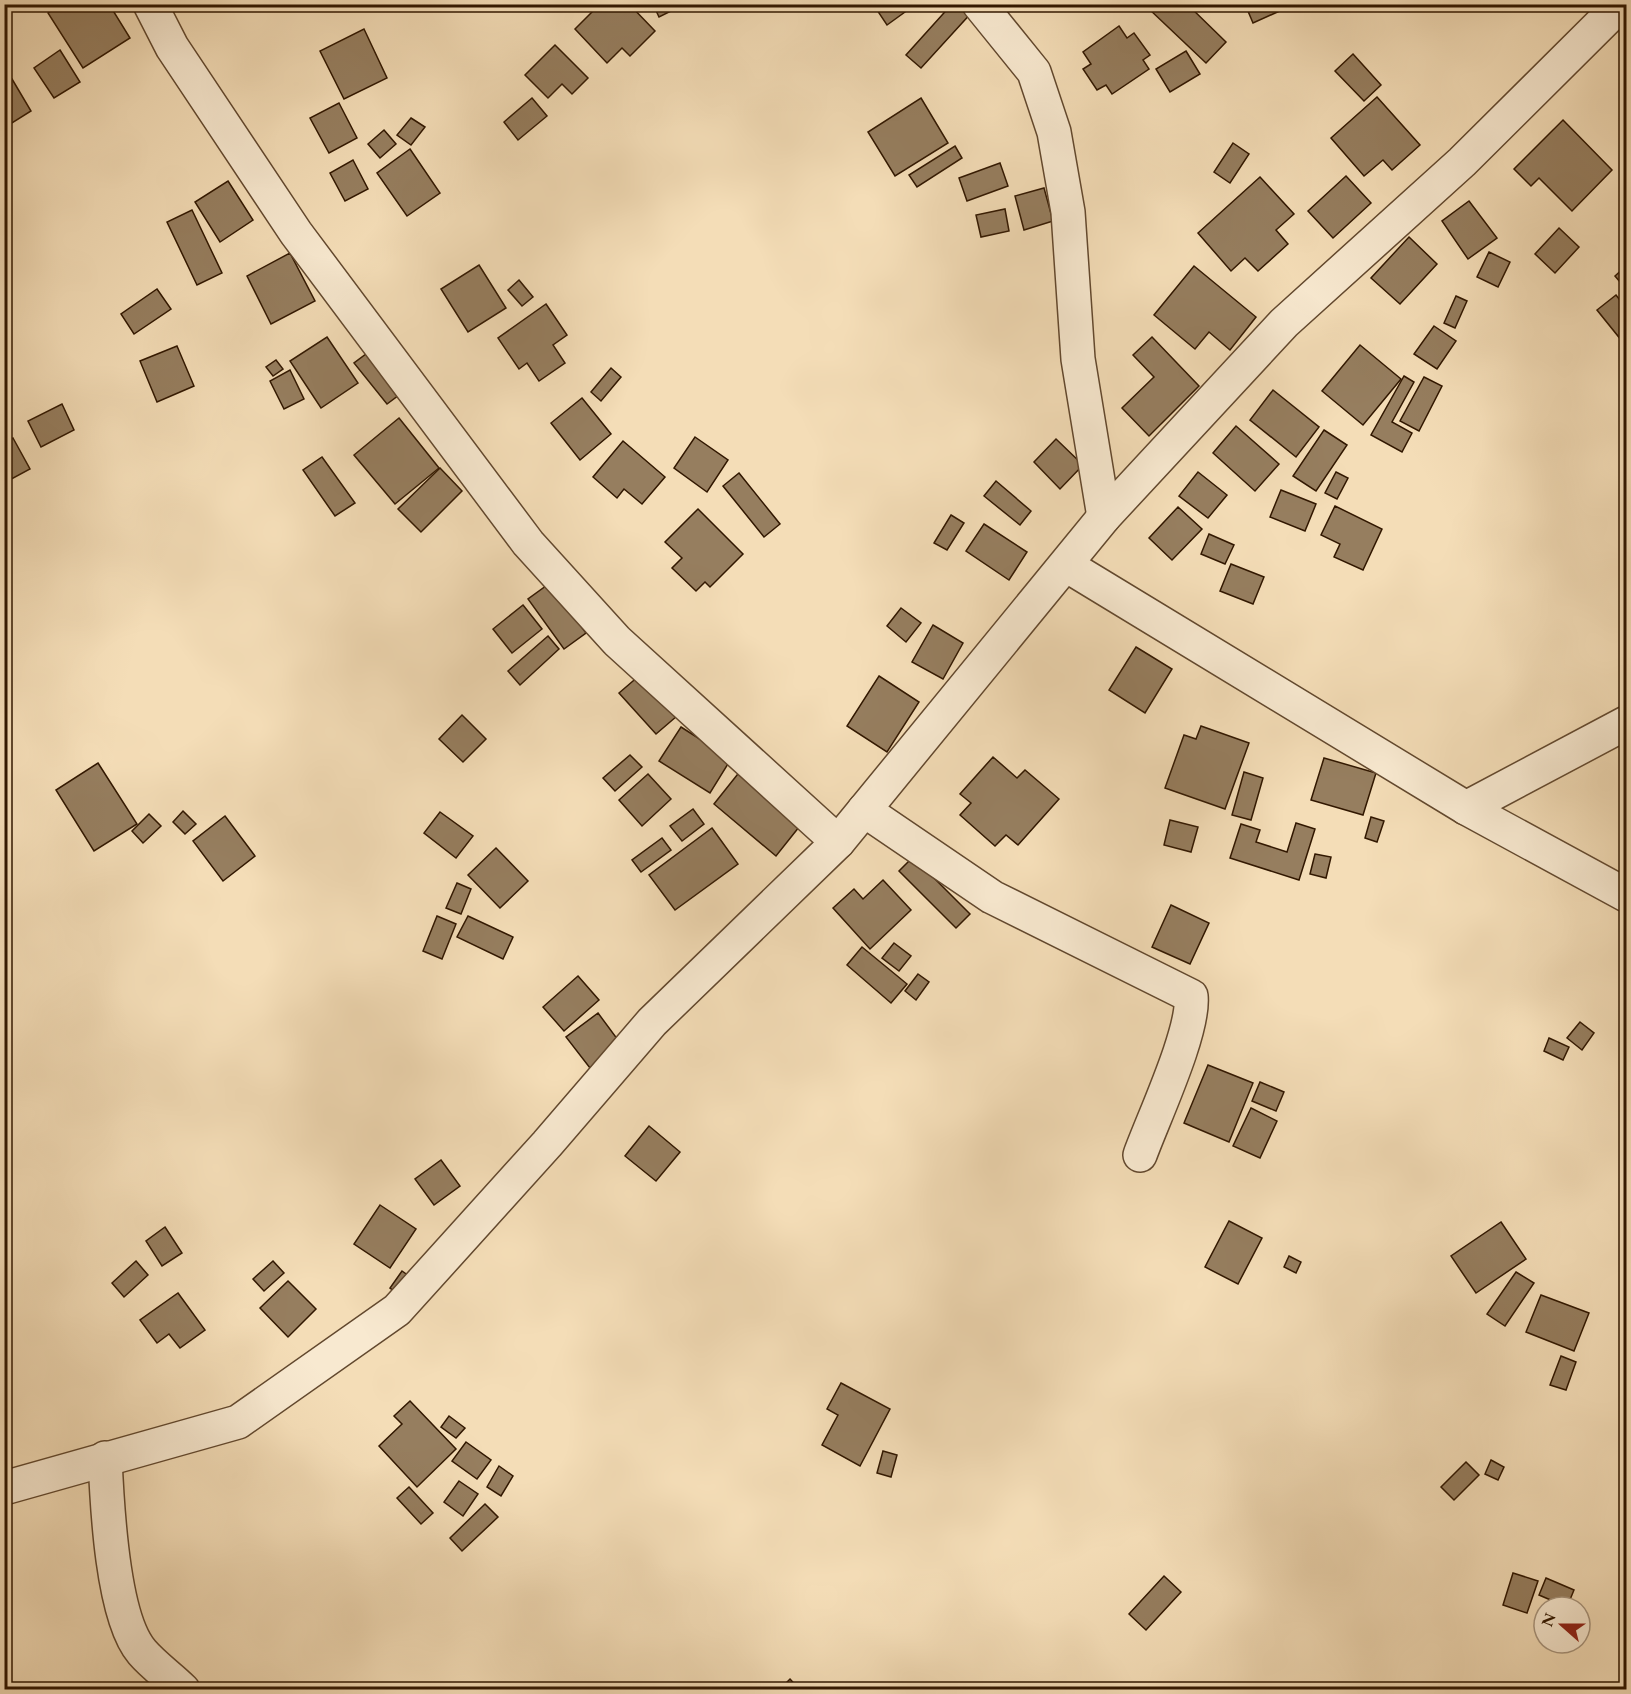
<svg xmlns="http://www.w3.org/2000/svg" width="1631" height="1694" font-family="'EB Garamond',serif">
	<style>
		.building { fill: #967e5f; stroke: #311700; stroke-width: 1.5 }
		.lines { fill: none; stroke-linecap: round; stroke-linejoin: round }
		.minor-casing { stroke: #62482e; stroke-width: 36 }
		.minor { stroke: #f8e9d0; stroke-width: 33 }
	</style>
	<rect width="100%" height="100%" fill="#f4ddb7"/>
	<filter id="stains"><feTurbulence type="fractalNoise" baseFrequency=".00333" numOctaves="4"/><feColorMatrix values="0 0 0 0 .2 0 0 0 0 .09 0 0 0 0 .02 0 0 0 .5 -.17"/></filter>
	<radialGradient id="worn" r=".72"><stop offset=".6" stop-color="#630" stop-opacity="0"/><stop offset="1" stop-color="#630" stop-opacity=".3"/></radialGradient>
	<g class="building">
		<path d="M61,4H109L130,38L83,68L48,13Z"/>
		<path d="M600,4H629L655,31L630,56L622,48L607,63L575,29Z"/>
		<path d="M653,4H685L659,17Z"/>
		<path d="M873,4H916L887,25Z"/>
		<path d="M952,4H965L973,11L921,68L906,55Z"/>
		<path d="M1152,4H1187L1226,42L1206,63L1148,8Z"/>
		<path d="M1245,4H1282L1284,9L1253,23Z"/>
		<path d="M1119,26L1127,38L1134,33L1150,55L1143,60L1149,69L1112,94L1106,85L1097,90L1083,69L1091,64L1083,52Z"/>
		<path d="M364,29L387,78L344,99L320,51Z"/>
		<path d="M555,45L588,78L572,94L562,84L548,98L525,75Z"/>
		<path d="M60,50L80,82L54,98L34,68Z"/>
		<path d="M1186,51L1200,74L1170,92L1156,69Z"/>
		<path d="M1353,54L1381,85L1364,101L1335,71Z"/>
		<path d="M12,79L31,111L4,128V84Z"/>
		<path d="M1377,97L1420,145L1392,170L1383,160L1364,176L1331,138Z"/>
		<path d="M532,98L547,116L518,140L504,122Z"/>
		<path d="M921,98L948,143L895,176L868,132Z"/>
		<path d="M339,103L357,138L329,153L310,118Z"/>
		<path d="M411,118L425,127L411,145L397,135Z"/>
		<path d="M1563,120L1612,170L1572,211L1539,178L1531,186L1514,169Z"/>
		<path d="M384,130L396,144L380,158L368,144Z"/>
		<path d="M1233,143L1249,154L1230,183L1214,172Z"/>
		<path d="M955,146L962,158L917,187L909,175Z"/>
		<path d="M410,149L440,193L407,216L377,173Z"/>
		<path d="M353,160L368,189L345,201L330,173Z"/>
		<path d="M1000,163L1008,186L967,201L959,178Z"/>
		<path d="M1346,176L1371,203L1333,238L1308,211Z"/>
		<path d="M1260,177L1294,214L1276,230L1288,244L1258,271L1245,258L1231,271L1198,233Z"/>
		<path d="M228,181L253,220L220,242L195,202Z"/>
		<path d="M1044,188L1053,221L1024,230L1015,196Z"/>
		<path d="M1469,201L1497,238L1468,259L1442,221Z"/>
		<path d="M1005,209L1009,231L981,237L976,215Z"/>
		<path d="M192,210L222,273L197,285L167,222Z"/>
		<path d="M1559,228L1579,247L1555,273L1535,254Z"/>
		<path d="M1409,237L1437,264L1400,304L1371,278Z"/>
		<path d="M1489,252L1510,262L1498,287L1477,277Z"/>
		<path d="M290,253L315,301L271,324L247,276Z"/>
		<path d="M479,265L506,308L468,332L441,289Z"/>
		<path d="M1194,266L1256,317L1230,350L1209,332L1195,349L1154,315Z"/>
		<path d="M1626,266V289L1615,276Z"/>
		<path d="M519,280L533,297L522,306L508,290Z"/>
		<path d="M157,289L171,309L134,334L121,314Z"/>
		<path d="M1616,295L1626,308V346L1597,310Z"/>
		<path d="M1456,296L1467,301L1455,328L1444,323Z"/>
		<path d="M546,304L567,335L553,345L565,363L539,381L527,363L519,369L498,338Z"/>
		<path d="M1434,326L1456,341L1437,369L1414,354Z"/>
		<path d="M327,337L358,383L321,408L290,361Z"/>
		<path d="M1152,337L1199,386L1149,436L1122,408L1154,377L1133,355Z"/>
		<path d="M1360,345L1401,379L1363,425L1322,391Z"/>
		<path d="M177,346L194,386L157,402L140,361Z"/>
		<path d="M374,348L407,389L387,404L354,363Z"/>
		<path d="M276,360L283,369L273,376L266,367Z"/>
		<path d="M611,368L621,377L601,401L591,392Z"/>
		<path d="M290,370L304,399L284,409L270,381Z"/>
		<path d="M1404,376L1414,382L1392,422L1412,433L1402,452L1371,435Z"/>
		<path d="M1424,377L1442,386L1419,431L1400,421Z"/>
		<path d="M1273,390L1319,427L1296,457L1250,420Z"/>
		<path d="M582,398L611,434L580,460L551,423Z"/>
		<path d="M62,404L74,430L41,447L28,421Z"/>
		<path d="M399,418L439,468L395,504L354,455Z"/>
		<path d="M1236,426L1279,464L1255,491L1213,453Z"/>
		<path d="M1324,430L1347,445L1316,491L1293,476Z"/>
		<path d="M695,437L728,460L707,492L674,468Z"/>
		<path d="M13,438L30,469L4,483V443Z"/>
		<path d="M1056,439L1083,465L1060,489L1034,462Z"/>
		<path d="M623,441L665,477L642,504L624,489L617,498L593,477Z"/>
		<path d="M322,457L355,503L335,516L303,470Z"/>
		<path d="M440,468L462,491L421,532L398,509Z"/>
		<path d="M1198,472L1227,495L1208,518L1179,496Z"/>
		<path d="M1336,472L1348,478L1337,499L1325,493Z"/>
		<path d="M739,473L780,524L764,537L723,486Z"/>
		<path d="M996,481L1031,511L1020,525L984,496Z"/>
		<path d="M1281,490L1316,504L1305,531L1270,517Z"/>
		<path d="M1335,506L1382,529L1363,570L1334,557L1340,544L1321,535Z"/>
		<path d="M1178,507L1202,529L1172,560L1149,538Z"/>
		<path d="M698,509L743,554L710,587L705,582L696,591L672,568L682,558L665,542Z"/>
		<path d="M951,515L964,523L947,550L934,543Z"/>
		<path d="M984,524L1027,552L1009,580L966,551Z"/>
		<path d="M1209,534L1234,545L1225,564L1201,554Z"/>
		<path d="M1231,564L1264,577L1253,604L1220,591Z"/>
		<path d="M550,583L586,633L564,649L528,599Z"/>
		<path d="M523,605L542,629L512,653L493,629Z"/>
		<path d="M901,608L921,623L906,642L887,626Z"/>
		<path d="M933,625L963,643L943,679L912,662Z"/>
		<path d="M548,636L559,649L520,685L508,671Z"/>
		<path d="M1136,647L1172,669L1145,713L1109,690Z"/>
		<path d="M647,669L684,710L656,734L619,693Z"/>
		<path d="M879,676L919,702L887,752L847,726Z"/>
		<path d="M462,715L486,739L463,762L439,739Z"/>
		<path d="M1201,726L1249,743L1225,809L1165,788L1184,735L1196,739Z"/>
		<path d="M681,727L731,759L710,793L659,761Z"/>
		<path d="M630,755L642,767L615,791L603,778Z"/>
		<path d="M993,757L1017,778L1025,770L1059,799L1018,845L1006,835L995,846L960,815L971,803L960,794Z"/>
		<path d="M1324,758L1376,773L1363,815L1311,800Z"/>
		<path d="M98,763L137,824L94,851L56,790Z"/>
		<path d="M741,770L803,822L776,856L714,804Z"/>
		<path d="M1244,772L1263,778L1251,820L1232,815Z"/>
		<path d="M648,774L671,799L642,826L619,800Z"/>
		<path d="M693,809L704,824L682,841L670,826Z"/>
		<path d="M183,811L196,824L185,834L173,822Z"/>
		<path d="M440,812L473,836L456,858L424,833Z"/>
		<path d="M149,814L161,826L143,843L132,831Z"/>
		<path d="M225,816L255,856L223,881L193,841Z"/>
		<path d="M1371,817L1384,821L1377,842L1365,838Z"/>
		<path d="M1170,820L1198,827L1191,852L1164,845Z"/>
		<path d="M1296,823L1315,829L1299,880L1230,858L1241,824L1260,830L1256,842L1287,852Z"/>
		<path d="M712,828L738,864L675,910L649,875Z"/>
		<path d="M662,838L671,850L641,872L632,860Z"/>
		<path d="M496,848L528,881L500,908L468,875Z"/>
		<path d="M1315,854L1331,857L1326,878L1310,874Z"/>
		<path d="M913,857L970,914L956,928L899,871Z"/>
		<path d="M883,880L911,910L870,949L833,908L854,889L863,899Z"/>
		<path d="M457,883L471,889L461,914L446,908Z"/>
		<path d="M1171,905L1209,923L1190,964L1152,947Z"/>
		<path d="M437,916L456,924L442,959L423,951Z"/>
		<path d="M468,916L513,937L503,959L457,937Z"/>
		<path d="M894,943L911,956L899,971L882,958Z"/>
		<path d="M862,947L907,984L891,1003L847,965Z"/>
		<path d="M918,974L929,982L916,1000L905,991Z"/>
		<path d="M578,976L599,1000L564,1031L543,1007Z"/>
		<path d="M598,1013L621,1044L590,1068L566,1037Z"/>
		<path d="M1580,1022L1594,1033L1582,1050L1567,1038Z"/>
		<path d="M1549,1038L1569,1047L1563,1060L1544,1051Z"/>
		<path d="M1208,1065L1253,1083L1229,1142L1184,1123Z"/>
		<path d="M1260,1082L1284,1092L1276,1111L1252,1101Z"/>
		<path d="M1251,1108L1277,1121L1260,1158L1233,1146Z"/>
		<path d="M649,1126L680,1152L656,1181L625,1156Z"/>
		<path d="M441,1160L460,1186L434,1205L415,1179Z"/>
		<path d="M380,1205L416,1229L390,1268L354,1244Z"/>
		<path d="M1229,1221L1262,1238L1238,1284L1205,1267Z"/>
		<path d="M1501,1222L1526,1259L1476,1293L1451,1256Z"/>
		<path d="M165,1227L182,1253L162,1266L146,1241Z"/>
		<path d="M1289,1256L1301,1262L1296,1273L1284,1267Z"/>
		<path d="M136,1261L148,1275L124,1297L112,1283Z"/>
		<path d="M273,1261L284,1273L264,1291L253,1279Z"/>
		<path d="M402,1271L416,1281L403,1298L390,1288Z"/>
		<path d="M1516,1272L1534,1283L1505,1326L1487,1314Z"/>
		<path d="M288,1281L316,1309L288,1337L260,1308Z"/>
		<path d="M178,1293L205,1330L180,1348L169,1334L157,1343L140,1320Z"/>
		<path d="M1541,1295L1589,1313L1574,1351L1526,1332Z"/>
		<path d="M1561,1356L1576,1362L1566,1390L1550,1385Z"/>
		<path d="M841,1383L890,1409L860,1466L822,1445L838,1415L827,1409Z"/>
		<path d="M410,1401L456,1449L417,1487L379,1446L402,1424L394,1416Z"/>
		<path d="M449,1416L465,1428L456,1438L441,1427Z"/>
		<path d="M466,1442L491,1460L477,1479L452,1461Z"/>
		<path d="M883,1451L897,1455L891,1477L877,1473Z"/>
		<path d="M1491,1460L1504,1467L1498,1480L1485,1474Z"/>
		<path d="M1466,1462L1479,1475L1454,1500L1441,1487Z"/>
		<path d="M499,1466L513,1476L501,1496L487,1487Z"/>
		<path d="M459,1481L478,1494L463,1516L444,1502Z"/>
		<path d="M409,1487L433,1513L421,1524L397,1498Z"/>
		<path d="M485,1504L498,1517L462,1551L450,1538Z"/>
		<path d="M1513,1573L1538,1581L1527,1613L1503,1605Z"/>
		<path d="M1164,1576L1181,1592L1146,1630L1129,1614Z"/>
		<path d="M1546,1578L1574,1590L1567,1607L1539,1595Z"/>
		<path d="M790,1679L800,1690H779Z"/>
	</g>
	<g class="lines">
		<g class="minor-casing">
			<g id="minor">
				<path d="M150,4L172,47L296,233L528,543L617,641L838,842"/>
				<path d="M979,4L1034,72L1054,132L1068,212L1078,359L1104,517"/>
				<path d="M1066,565L1466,808L1626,895"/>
				<path d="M1466,808L1626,723"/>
				<path d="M864,810L992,897L1191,996C1195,1030 1153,1119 1140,1155"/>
				<path d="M105,1458C107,1505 112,1617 142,1652C154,1666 170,1677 183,1690"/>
				<path d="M4,1488L238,1422L397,1310L547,1144L652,1022L838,842L1104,517L1284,323L1462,162L1621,4"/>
			</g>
		</g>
		<use href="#minor" class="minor"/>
	</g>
	<rect width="1631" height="1694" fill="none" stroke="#f4ddb7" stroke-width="24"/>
	<rect x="6" y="6" width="1619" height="1682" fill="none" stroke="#311700" stroke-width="3"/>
	<rect x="12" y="12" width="1607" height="1670" fill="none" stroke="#311700" stroke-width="1.5"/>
	<g transform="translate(1562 1625) rotate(291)"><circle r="28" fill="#f8e9d0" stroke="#a8957d" stroke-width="1.5"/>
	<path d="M0-4.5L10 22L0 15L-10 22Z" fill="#8f2418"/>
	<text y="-9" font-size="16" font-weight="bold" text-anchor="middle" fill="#311700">N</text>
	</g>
	<rect width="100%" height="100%" filter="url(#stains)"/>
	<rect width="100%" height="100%" fill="url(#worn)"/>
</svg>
